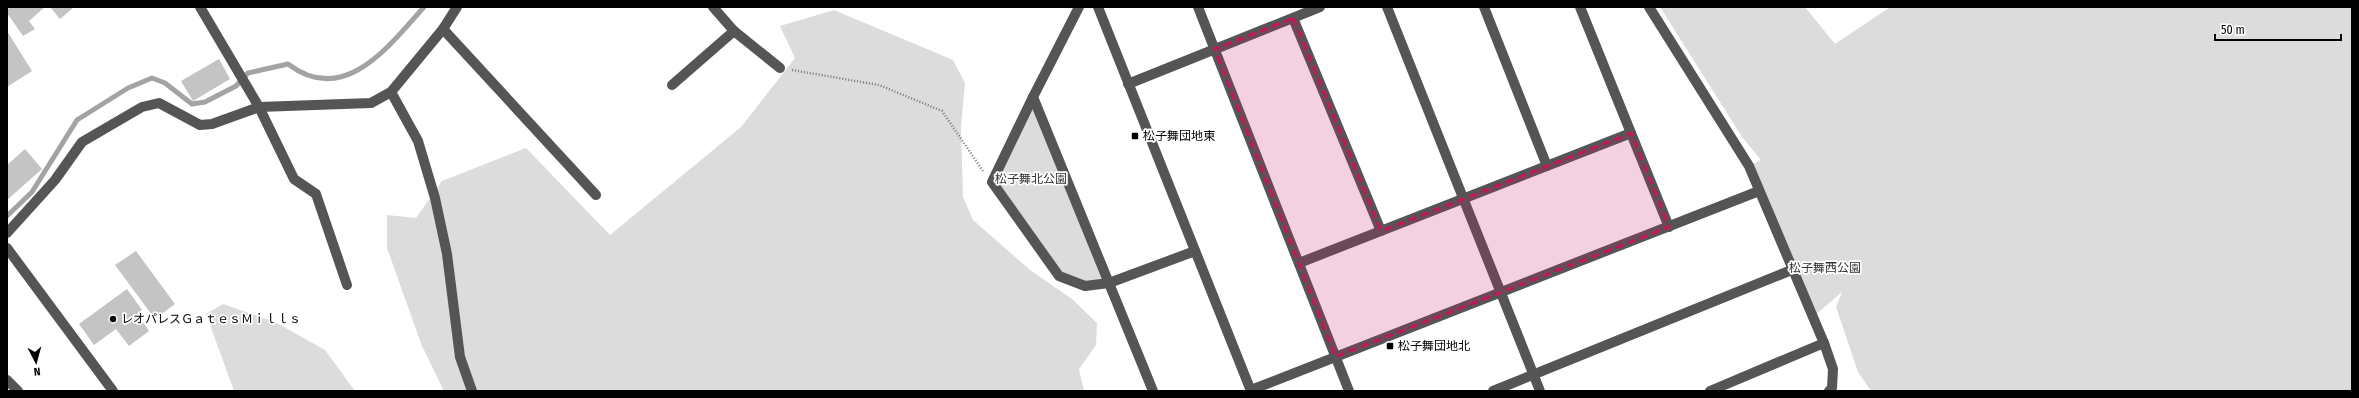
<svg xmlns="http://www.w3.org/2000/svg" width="2359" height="398" font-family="'Fira Sans Condensed','Noto Sans JP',sans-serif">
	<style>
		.green { fill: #dcdcdc }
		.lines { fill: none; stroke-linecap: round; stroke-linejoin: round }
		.stream { stroke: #a3a3a3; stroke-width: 5 }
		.building { fill: #c4c4c4 }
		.path { stroke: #777; stroke-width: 2.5; stroke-dasharray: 1 2; stroke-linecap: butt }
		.minor { stroke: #555; stroke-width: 10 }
		.marked { fill: #c2185b; fill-opacity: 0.2; stroke: #c2185b; stroke-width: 3; stroke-dasharray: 8 5; stroke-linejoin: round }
		.poi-dot { fill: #000; stroke: #fff; stroke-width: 1.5 }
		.labels { text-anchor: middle; stroke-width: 3.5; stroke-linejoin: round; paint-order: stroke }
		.poi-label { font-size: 12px; fill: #000; stroke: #fff; text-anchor: start }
		.park-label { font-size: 12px; fill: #333; stroke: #fff }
	</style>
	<rect width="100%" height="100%" fill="#fff"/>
	<g class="green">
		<path d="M1660,7H1805L1835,44L1890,7H2352V391H1871L1858,372L1836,307L1842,292L1813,317L1749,166L1761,160L1742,137Z"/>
		<path d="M834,10L953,60L965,83L961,128L963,197L973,220L1030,270L1072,299L1097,323L1096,345L1079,369L1084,391H444L422,346L387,248V215L416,218L442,181L526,148L610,235L741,127L795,58L780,26Z"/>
		<path d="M1033,97L1109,283L1085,286L1059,276L992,182Z"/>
		<path d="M223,304L275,322L325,350L355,391H234L206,314Z"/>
	</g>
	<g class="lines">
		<path class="stream" d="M7,216L32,192L77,120L128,88L152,78L165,83L192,104L205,102L236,86L248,73L288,64C344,107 389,46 424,7"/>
	</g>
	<g class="building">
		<path d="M10,7H45L29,21L35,29L23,36L7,13V10Z"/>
		<path d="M50,7H74L60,19Z"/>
		<path d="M7,31L32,71L7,87Z"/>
		<path d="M219,59L230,79L193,101L181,81Z"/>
		<path d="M25,149L42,169L7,200V165Z"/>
		<path d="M136,251L175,304L155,319L115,265Z"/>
		<path d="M127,289L142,310L137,314L149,331L129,346L116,329L94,345L79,324Z"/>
	</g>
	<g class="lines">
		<path class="path" d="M792,70L879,85L942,111L983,171"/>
		<g class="minor">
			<path d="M200,7L259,107L294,179L316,194L347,285"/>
			<path d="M713,7L734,31L780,68"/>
			<path d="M1079,7L1033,97L1153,391"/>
			<path d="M1098,7L1251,391"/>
			<path d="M1198,7L1349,391"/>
			<path d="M1387,7L1540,391"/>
			<path d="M1484,7L1547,166"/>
			<path d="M1580,7L1669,227"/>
			<path d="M1649,7L1749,166L1824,343L1833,369L1832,388L1829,391"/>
			<path d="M1293,18L1381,231"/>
			<path d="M443,29L596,195"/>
			<path d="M1128,84L1320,7"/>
			<path d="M672,85L734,31"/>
			<path d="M391,92L418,141L435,198L447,254L460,357L472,391"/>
			<path d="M1033,97L992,182L1059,276L1085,286L1109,283L1195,251"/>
			<path d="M7,233L55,180L82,142L142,107L159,103L200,125L212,124L259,107L371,103L391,92L443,29L457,7"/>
			<path d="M7,248L113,391"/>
			<path d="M1299,263L1631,133"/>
			<path d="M7,380L18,391"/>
			<path d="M1251,390L1759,191"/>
			<path d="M1493,391L1794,269"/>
			<path d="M1710,391L1824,343"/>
		</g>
	</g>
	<path class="marked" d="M1293,18L1381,231L1631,133L1669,227L1335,357L1214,49Z"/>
	<g class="poi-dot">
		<rect x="1131" y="132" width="8" height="8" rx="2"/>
		<circle cx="113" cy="319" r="4"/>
		<rect x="1386" y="342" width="8" height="8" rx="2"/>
	</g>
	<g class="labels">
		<g class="poi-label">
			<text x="1143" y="140">松子舞団地東</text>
			<text x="121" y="323">レオパレスＧａｔｅｓＭｉｌｌｓ</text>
			<text x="1398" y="350">松子舞団地北</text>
		</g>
		<g class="park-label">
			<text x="1031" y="183">松子舞北公園</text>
			<text x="1825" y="272">松子舞西公園</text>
		</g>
	</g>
	<rect width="2359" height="398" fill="none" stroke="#000000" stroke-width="16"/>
	<g transform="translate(36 362) rotate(174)" stroke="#ffffff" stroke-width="3" paint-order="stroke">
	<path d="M0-3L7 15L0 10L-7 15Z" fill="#000000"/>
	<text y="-6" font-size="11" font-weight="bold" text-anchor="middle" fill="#000000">N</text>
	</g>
	<path d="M2215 34v6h126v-6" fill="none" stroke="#000000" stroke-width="2"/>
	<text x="2221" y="34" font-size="12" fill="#000000" stroke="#ffffff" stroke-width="3" paint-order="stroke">50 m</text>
</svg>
